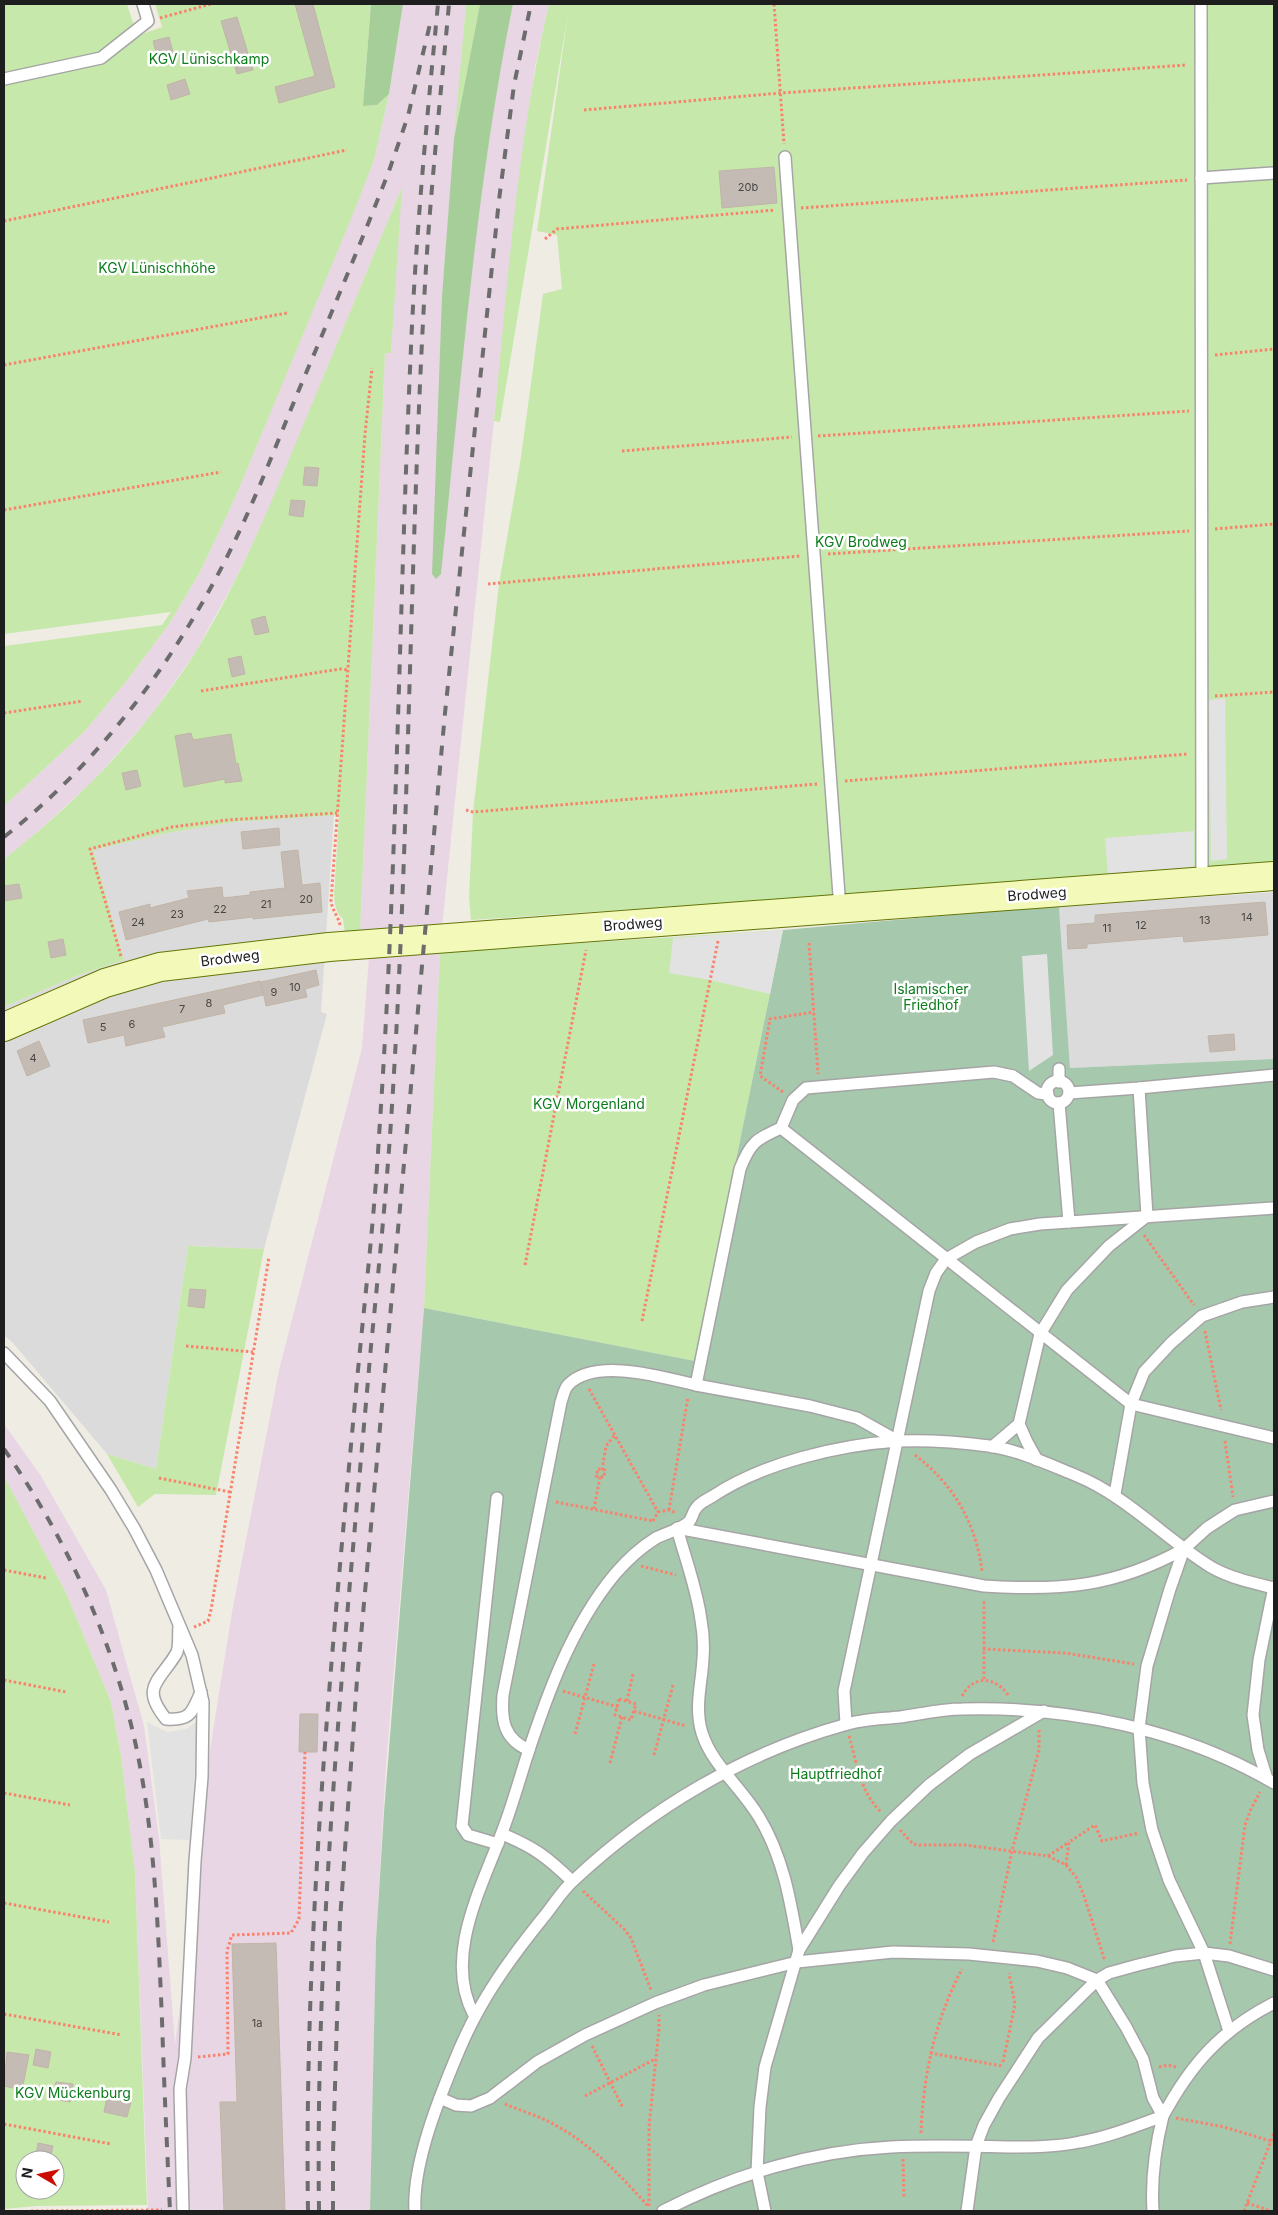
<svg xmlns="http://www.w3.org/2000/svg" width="1278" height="2215" font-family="Inter,sans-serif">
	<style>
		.residential { fill: #dcdbdb }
		.industrial { fill: #e8d6e4 }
		.grass { fill: #c6e9ab; fill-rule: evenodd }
		.forest { fill: #a6ce99 }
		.cemetery { fill: #a6c8ad }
		.parking { fill: #e2e2e2 }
		.building { fill: #c4bcb4; stroke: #c1b4a7 }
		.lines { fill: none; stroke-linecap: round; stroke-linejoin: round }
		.lane-casing { stroke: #a5a5a5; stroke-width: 14 }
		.secondary-casing { stroke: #637506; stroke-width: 30 }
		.path { stroke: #f9826c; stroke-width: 3; stroke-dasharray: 2.5 2.5; stroke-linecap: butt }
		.lane { stroke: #fff; stroke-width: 11 }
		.secondary { stroke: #f2f9b9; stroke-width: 28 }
		.rail { stroke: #6c6c6c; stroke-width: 4; stroke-dasharray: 10 10; stroke-linecap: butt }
		.labels { text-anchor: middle; stroke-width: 5; stroke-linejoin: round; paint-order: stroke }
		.number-label { font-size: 11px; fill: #484644 }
		.park-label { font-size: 14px; fill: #0c7c1c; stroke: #fff }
		.street-label { font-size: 14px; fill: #1e1e1e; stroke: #fff }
	</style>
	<rect width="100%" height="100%" fill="#efece4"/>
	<g class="residential">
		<path d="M334,815L321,1012L327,1014L264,1249L188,1246L156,1469L107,1454L13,1343L4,1335V1007L76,976L124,960L92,850L168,833L233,822Z"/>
		<path d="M1274,892V1059L1070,1068L1059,907Z"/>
	</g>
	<g class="industrial">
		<path d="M403,4H466L442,296L483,181L498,79L513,4H549L535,67L517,196L442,927L360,933L385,353H391L401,189L268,512L234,582L195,653L150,717L92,782L24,844L4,859V806L85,731L128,679L169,624L200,572L235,498L374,160L389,94Z"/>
		<path d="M440,952L424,1308L386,1765L376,1940L370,2211H148L135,1872L121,1756L111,1702L66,1593L4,1476V1424L41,1476L106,1590L144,1726L159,1838L175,2044L202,1843L210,1750L232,1612L279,1370L362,1048L369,957Z"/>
	</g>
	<g class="grass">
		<path d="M4,4H127L134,26L142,34L162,27L155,4H371L363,106L377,105L389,94L374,160L353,214L235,498L200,572L169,624L128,679L85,731L4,806V646L162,625L171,612L4,634Z"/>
		<path d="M466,4H480L454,139Z"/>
		<path d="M549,4H1274V862L846,895L471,920L469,898L473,812L499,584L521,457L543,294L562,289L557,235L537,231L568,14L500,422L494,421C508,281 517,140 549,4Z"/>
		<path d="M402,187L391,353H385L360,933L345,934L343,919C336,913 335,905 334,896L339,815L234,822L168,833L93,850L124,960L76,976L4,1007V859C78,802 145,732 195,653C240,580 272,501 304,423C337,344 369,266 402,187Z"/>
		<path d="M783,930L695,1361L424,1308L440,952Z"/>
		<path d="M188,1246L264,1249L216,1495L155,1494L138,1507L107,1454L156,1469Z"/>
		<path d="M4,1476L66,1593L111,1702L121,1756L135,1872L147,2205L37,2206L4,2209ZM25,2160H55V2190H25Z"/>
	</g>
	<g class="forest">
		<path d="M371,4H403L389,94L377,105L363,106Z"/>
		<path d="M480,4H513C475,191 461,384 441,574L436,579L432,574L442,296L454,139Z"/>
	</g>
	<path class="cemetery" d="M1059,907L1070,1068L1274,1059V2211H370L376,1940L384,1812L424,1308L695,1361L783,930L1018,909Z"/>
	<g class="parking">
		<path d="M1225,698L1227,859L1211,861L1209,700Z"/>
		<path d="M1194,831V868L1108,875L1105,838Z"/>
		<path d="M783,930L770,994L710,980L669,973L673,938Z"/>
		<path d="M1047,954L1053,1055L1029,1071L1022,956Z"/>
		<path d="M198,1721L190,1840L161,1839L147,1722L167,1732L186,1729Z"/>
	</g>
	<g class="building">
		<path d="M295,4H313L335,87L279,103L275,87L315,76Z"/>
		<path d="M237,17L253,70L237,74L221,21Z"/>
		<path d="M169,37L173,52L157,56L153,41Z"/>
		<path d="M185,79L190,94L171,100L167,85Z"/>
		<path d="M774,167L777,203L722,208L719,171Z"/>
		<path d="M305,467L319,468L317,486L303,485Z"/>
		<path d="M291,500L305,501L303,517L289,515Z"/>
		<path d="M265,616L269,632L255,635L251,620Z"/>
		<path d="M241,656L245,674L232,677L228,659Z"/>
		<path d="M191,733L193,740L231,734L236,764L238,763L242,781L225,783V779L184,787L175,736Z"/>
		<path d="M137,770L141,786L126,790L122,773Z"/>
		<path d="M279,828L280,845L243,849L241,832Z"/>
		<path d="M298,850L302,885L320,883L322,912L253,919V917L209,922L208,919L126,940L119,912L150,904V908L189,898L187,891L222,887L223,898L250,895V892L285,888L281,852Z"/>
		<path d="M19,884L22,898L4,901V886Z"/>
		<path d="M1265,902L1268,935L1184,942L1183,936L1087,944V948L1068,949L1067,925L1095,923V915Z"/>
		<path d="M63,939L66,955L51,958L48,942Z"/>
		<path d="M316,970L319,985L305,989L307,997L266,1006L261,982Z"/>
		<path d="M260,981L263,995L223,1005L225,1013L162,1027L165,1037L126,1046L124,1035L88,1043L83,1020Z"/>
		<path d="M1234,1034L1235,1050L1210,1052L1208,1036Z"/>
		<path d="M39,1041L50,1066L27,1076L17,1051Z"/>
		<path d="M190,1289L206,1290L204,1308L188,1306Z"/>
		<path d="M300,1714H318L317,1752H299Z"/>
		<path d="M276,1943L285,2211H224L220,2102H237L232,1944Z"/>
		<path d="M36,2049L51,2052L48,2068L33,2065Z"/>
		<path d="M7,2052L29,2055L22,2090L4,2086Z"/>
		<path d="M56,2082L73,2084L70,2102L53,2099Z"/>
		<path d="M107,2097L131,2102L127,2117L104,2112Z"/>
		<path d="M38,2143L53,2146L50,2160H35Z"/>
	</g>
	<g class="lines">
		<g class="lane-casing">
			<g id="lane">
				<path d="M1201,4L1202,882"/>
				<path d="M4,79L101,58L148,21L143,4"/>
				<path d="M785,157L840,909"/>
				<path d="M1201,178L1274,173"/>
				<circle cx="1058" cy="1092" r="11"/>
				<path d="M1059,1082V1069"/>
				<path d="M1069,1093L1139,1088L1274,1075"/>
				<path d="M1059,1103L1069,1222"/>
				<path d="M781,1128L793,1100L806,1088L994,1072L1013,1076L1038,1093L1048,1094"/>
				<path d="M4,1353L50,1401L111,1490L134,1528L156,1570L192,1655L203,1702L202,1777L195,1861L185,2058L180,2089L183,2211"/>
				<path d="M696,1385L810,1406L857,1418L898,1441"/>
				<path d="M992,1447L1019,1424"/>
				<path d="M1037,1460L1027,1442L1019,1424L1040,1334L1067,1290L1109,1246L1147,1216L1139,1088"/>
				<path d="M1115,1494L1131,1404L1144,1372L1171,1343L1202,1316L1242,1302L1274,1297"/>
				<path d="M497,1498L462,1826L468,1835L498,1844"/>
				<path d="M179,1627C178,1635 180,1648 176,1654C159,1682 140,1687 166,1719C191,1721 192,1712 201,1692"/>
				<path d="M846,1724L844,1691L929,1291L936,1273L946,1259L976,1242L1010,1229L1040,1224L1274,1208"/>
				<path d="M529,1750C504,1739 501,1721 503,1695L561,1402C563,1397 564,1389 568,1385C595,1357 662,1377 696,1385L740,1169C750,1143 756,1139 781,1128L1131,1404L1274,1438"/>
				<path d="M1267,1779L1258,1750L1253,1715L1259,1660L1274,1587"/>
				<path d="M502,1834C534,1847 547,1857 572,1881"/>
				<path d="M799,1950C791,1904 784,1858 759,1817C742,1788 712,1765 702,1733C694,1707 702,1683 703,1658C704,1646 703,1631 701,1620C697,1589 685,1558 677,1528L984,1586C1061,1591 1115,1587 1184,1549"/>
				<path d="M474,2015C443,1958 481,1889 501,1835C511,1810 518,1784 526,1759C547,1695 571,1627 615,1574C627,1560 640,1548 656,1538C666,1533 681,1529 689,1522C693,1517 693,1510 698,1506C701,1502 708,1499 713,1496C763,1463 838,1445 898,1441C927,1440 959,1442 989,1446C1018,1450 1048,1464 1075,1475C1127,1496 1164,1538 1211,1567C1230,1578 1253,1583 1274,1588"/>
				<path d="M1229,2031L1204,1953L1169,1880L1152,1830L1143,1783L1139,1728L1147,1666L1170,1589L1184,1549L1207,1528L1235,1510L1274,1501"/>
				<path d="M440,2098L456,2105L471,2106L490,2098L537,2062L585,2035L655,2003L704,1985L797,1962L893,1952L969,1954L1037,1961L1067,1968L1097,1980L1126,2027L1143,2059L1153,2098L1163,2116C1155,2148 1151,2179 1153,2211"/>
				<path d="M415,2211C412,2163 441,2093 460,2048C481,1999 509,1960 542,1919C553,1906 562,1890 575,1879C651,1808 744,1753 844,1725C862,1719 882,1719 900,1717C921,1714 942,1709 962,1709C1068,1706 1182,1729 1274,1783"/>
				<path d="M663,2211C733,2175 812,2151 891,2147C930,2145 969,2146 1008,2147C1032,2147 1057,2147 1080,2142C1108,2137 1136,2126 1163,2116C1191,2064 1221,2030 1274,2003"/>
				<path d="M765,2211L757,2172L760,2107L765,2067L799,1950L839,1886L863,1853L891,1821L929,1785L970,1754L1044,1711"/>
				<path d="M967,2211L976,2146L984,2125L999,2098L1038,2038L1097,1980L1109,1973L1138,1965L1175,1956L1204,1953L1229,1956L1274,1970"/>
			</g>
		</g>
		<g class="secondary-casing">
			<path id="secondary" d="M4,1027L105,983L160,967L329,947L1274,876"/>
		</g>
		<g class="path">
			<path d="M774,4L784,144"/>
			<path d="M160,18L211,4"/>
			<path d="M584,110L781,93L1186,65"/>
			<path d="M801,208L1187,180"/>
			<path d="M4,221L347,150"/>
			<path d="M545,239L557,229L775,210"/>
			<path d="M1215,355L1274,349"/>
			<path d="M4,365L287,313"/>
			<path d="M818,436L1189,411"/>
			<path d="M622,451L792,437"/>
			<path d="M4,510L221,472"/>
			<path d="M1215,529L1274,524"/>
			<path d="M828,554L1189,531"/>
			<path d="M488,584L800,556"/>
			<path d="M201,691L340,669L349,670"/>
			<path d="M1215,696L1274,692"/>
			<path d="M4,713L83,701"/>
			<path d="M845,781L1188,754"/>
			<path d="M466,810L473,812L817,784"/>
			<path d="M340,925C338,916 332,910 331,901L365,434L372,368"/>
			<path d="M809,943L818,1074"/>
			<path d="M121,956L90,849L172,827L227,820L337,813"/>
			<path d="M783,1092L760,1076L770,1019L814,1012"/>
			<path d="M1144,1235L1194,1305"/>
			<path d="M525,1265L586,950"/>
			<path d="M642,1321L718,941"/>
			<path d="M1205,1331L1221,1410"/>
			<path d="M186,1346L253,1352"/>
			<path d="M589,1389L658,1512"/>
			<path d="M1225,1441L1233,1497"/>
			<path d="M915,1455C954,1485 976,1523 982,1571"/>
			<path d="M598,1469L605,1470L604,1477L596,1476Z"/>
			<path d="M602,1470L606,1446L615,1435"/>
			<path d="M159,1478L230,1492"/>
			<path d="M556,1502L653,1521"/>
			<path d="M594,1509L600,1477"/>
			<path d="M669,1510L688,1397"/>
			<path d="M653,1521L658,1512L669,1510L676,1513"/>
			<path d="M641,1566L676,1575"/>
			<path d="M4,1570L46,1578"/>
			<path d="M194,1627L208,1621L211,1610L269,1257"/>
			<path d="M983,1649L1065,1653L1134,1664"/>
			<path d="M984,1679V1600"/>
			<path d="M4,1680L66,1692"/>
			<path d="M563,1691L618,1707"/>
			<path d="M962,1696C973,1675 995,1676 1008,1695"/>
			<path d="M619,1699L636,1704L631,1720L615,1715Z"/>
			<path d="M627,1701L633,1674"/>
			<path d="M634,1711L686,1726"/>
			<path d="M575,1734L594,1664"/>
			<path d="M849,1736C857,1763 860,1792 881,1812"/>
			<path d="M654,1755L673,1685"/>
			<path d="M610,1763L622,1717"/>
			<path d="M4,1793L70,1805"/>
			<path d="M900,1830L913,1844L918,1845H965L1048,1856L1066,1865L1076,1877L1084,1896L1105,1961"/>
			<path d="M1048,1856L1069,1842"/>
			<path d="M1066,1865L1069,1842L1095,1825L1102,1841L1139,1833"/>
			<path d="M583,1891L624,1929L631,1938L651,1990"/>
			<path d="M4,1903L109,1922"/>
			<path d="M993,1942L1012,1851L1039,1750V1729"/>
			<path d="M1230,1944L1245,1825L1251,1809L1260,1792"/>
			<path d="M4,2014L122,2035"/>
			<path d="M592,2046L623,2108"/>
			<path d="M930,2053L1002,2066"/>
			<path d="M198,2057L228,2054L227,1951L232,1935L291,1933L299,1919L305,1752"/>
			<path d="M1003,2062L1015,2004L1009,1973"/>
			<path d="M1159,2067L1168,2065L1176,2067"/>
			<path d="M585,2096L655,2059"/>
			<path d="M505,2104C521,2111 540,2116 555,2125C592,2145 620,2175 648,2206"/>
			<path d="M1176,2118L1224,2127L1274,2142"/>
			<path d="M4,2124L111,2144"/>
			<path d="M921,2133C923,2076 935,2020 962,1969"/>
			<path d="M903,2159L904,2198"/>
			<path d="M1247,2203L1271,2211"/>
			<path d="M649,2206V2127L659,2029V2015"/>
			<path d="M31,2211L162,2210"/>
			<path d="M1244,2211L1274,2133"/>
		</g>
		<use href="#lane" class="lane"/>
		<use href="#secondary" class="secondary"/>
		<g class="rail">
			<path d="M4,837C92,768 163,677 216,578C248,519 272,455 298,392C329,319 360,245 389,171L408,116L430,24"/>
			<path d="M4,1449C66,1538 113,1639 136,1746C155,1836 158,1928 162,2020C164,2084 167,2147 170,2211"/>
			<path d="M308,2211C304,1941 330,1671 355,1402C363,1313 374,1225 379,1136C397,873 399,610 411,347C416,233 427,118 438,4"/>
			<path d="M319,2211C315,1922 346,1634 371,1346C378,1276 385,1206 390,1136C409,858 409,580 424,303C429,203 440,103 449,4"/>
			<path d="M333,2211V2154L340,1920L357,1680L445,713L499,200L514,85L531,4"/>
		</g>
	</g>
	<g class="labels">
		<g class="number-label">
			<text x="748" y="191">20b</text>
			<text x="306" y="903">20</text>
			<text x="266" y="908">21</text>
			<text x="220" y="913">22</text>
			<text x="177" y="918">23</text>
			<text x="1247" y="921">14</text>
			<text x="1205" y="924">13</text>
			<text x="138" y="926">24</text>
			<text x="1141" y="929">12</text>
			<text x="1107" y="932">11</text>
			<text x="295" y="991">10</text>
			<text x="274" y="996">9</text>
			<text x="209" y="1007">8</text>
			<text x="182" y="1013">7</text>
			<text x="132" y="1028">6</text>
			<text x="103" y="1031">5</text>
			<text x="33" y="1062">4</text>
			<text x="257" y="2027">1a</text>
		</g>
		<g class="park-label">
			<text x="209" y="64">KGV Lünischkamp</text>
			<text x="157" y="273">KGV Lünischhöhe</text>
			<text x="861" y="547">KGV Brodweg</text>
			<text x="931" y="994">Islamischer<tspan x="931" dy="16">Friedhof</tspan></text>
			<text x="589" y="1109">KGV Morgenland</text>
			<text x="836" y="1779">Hauptfriedhof</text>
			<text x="73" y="2098">KGV Mückenburg</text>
		</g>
		<g class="street-label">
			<text transform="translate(1037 894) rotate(-4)" y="5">Brodweg</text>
			<text transform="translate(633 924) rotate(-4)" y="5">Brodweg</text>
			<text transform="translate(230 958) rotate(-7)" y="5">Brodweg</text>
		</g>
	</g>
	<rect width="1278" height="2215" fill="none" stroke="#1e1e1e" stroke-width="10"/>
	<g transform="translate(40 2175) rotate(279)"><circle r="24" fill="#ffffff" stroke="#a5a5a5"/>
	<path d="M0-4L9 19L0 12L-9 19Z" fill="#cb0d01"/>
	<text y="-8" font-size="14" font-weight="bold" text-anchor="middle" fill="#1e1e1e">N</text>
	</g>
</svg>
